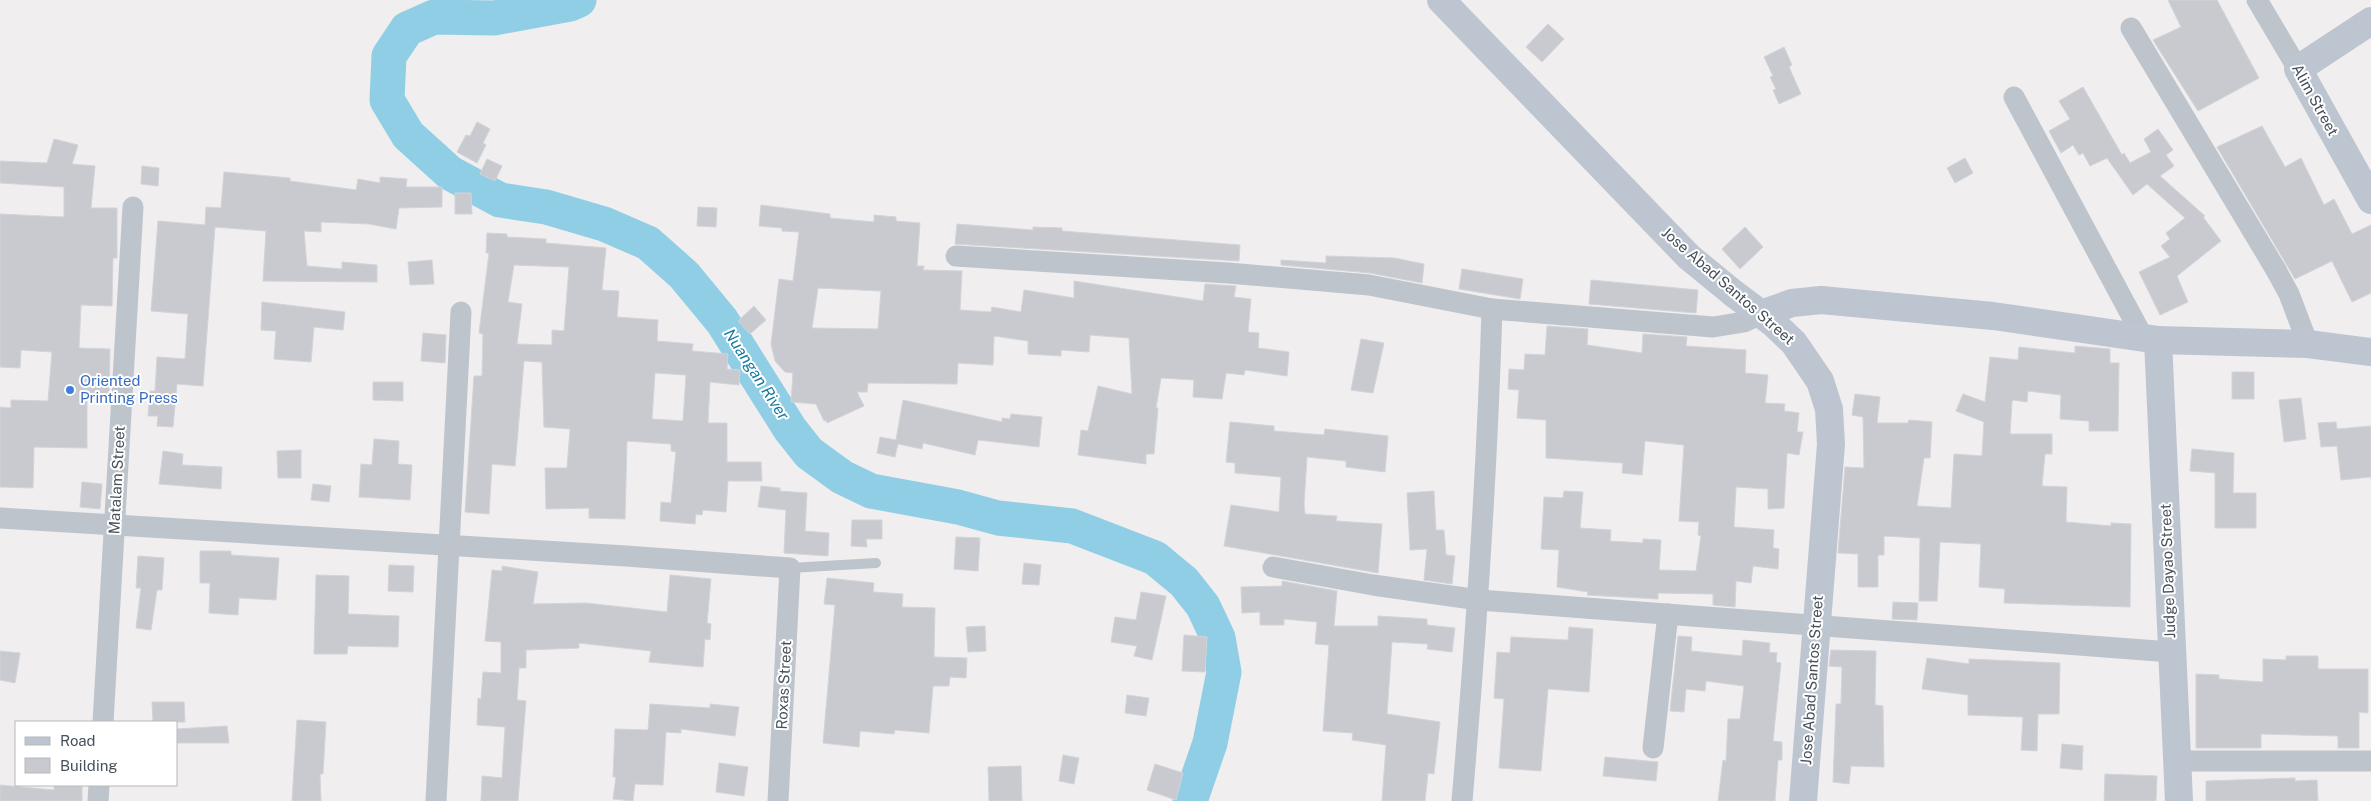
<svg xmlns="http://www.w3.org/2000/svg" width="2371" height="801" font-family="'Public Sans',sans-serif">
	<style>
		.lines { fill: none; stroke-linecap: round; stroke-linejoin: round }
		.river { stroke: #8fcee5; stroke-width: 35 }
		.building { fill: #c8cad0; stroke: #d2d4d9; fill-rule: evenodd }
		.lane { stroke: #bdc4cc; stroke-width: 10 }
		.street { stroke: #bdc4cc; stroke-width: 21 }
		.secondary { stroke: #bdc5d0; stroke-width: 28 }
		.shop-dot { fill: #3f7fe0; stroke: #fff; stroke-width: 2 }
		.labels { text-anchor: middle; stroke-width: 4; stroke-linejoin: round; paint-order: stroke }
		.street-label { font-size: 15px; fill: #47505a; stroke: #fff }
		.shop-label { font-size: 15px; fill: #366cbe; stroke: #fff; text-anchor: start }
		.water-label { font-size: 16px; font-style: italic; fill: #177a9d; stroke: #fff }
	</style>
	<rect width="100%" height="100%" fill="#f0eeee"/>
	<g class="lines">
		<path class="river" d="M579,0L570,4L494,18L434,17L407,29L389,56L387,100L408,135L450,173L500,200L546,207L604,224L648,243L684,275L722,321L790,429L809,453L842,477L871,491L958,507L998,518L1072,526L1155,558L1184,582L1203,606L1218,638L1224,672L1210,743L1190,801"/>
	</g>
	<g class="building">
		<path d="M2168,0H2217L2259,78L2198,111L2153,40L2181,27Z"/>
		<path d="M1548,24L1564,39L1542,62L1526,47Z"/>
		<path d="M1784,47L1792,65L1789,67L1801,94L1779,104L1773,90L1776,89L1770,77L1773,76L1764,57Z"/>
		<path d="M2083,87L2122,155L2124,153L2130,163L2151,152L2144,139L2158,129L2173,150L2166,155L2174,166L2160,176L2205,216L2203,217L2221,241L2177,276L2188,302L2160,315L2139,272L2170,257L2161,246L2170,239L2166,233L2185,218L2147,184L2133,195L2107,158L2090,166L2083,153L2079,155L2073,145L2061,153L2049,131L2070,119L2059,101Z"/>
		<path d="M477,122L490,129L483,143L486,145L477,163L457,152L466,135L470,136Z"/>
		<path d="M2262,126L2285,167L2301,158L2324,205L2334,199L2352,234L2371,225V293L2352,302L2332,261L2295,279L2217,147Z"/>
		<path d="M54,139L78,145L72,164L95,166L91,208H117V258H113L112,306L81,305L79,348L110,349L109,400L87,398V448L34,447L33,488L0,487V407L11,408V400L48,401L52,352L21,350L20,368L0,367V214L64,217V187L0,183V161L47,163Z"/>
		<path d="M1965,158L1973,173L1955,183L1947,168Z"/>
		<path d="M487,159L502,166L495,181L480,174Z"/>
		<path d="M142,166L159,168L158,186L141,184Z"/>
		<path d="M224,172L290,178V181L356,190L358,179L380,183V177L407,179L406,187H442V207L399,208L396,229L369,224L321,222V232L304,231L307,266L342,269V262L377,265V282L263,281L266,231L215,227L203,386L177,384L173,427L157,426L158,416H148L150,391H155L157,357L185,359L188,314L151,311L158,221L205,225L206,207L221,208Z"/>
		<path d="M455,193H471L472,214H455Z"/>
		<path d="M761,205L830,214V218L874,222V215L896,217V221L920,223L917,266H924L923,270L962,271L960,310L991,312L992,307L1021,312L1024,290L1074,298V281L1203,301L1205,284L1236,286L1234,297L1251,299L1248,332L1259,333L1258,348L1289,352L1287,376L1245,370L1244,375L1226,373L1222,399L1193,397L1194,380L1161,378L1156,408H1158L1154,454H1146V464L1078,455L1081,430L1088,431L1098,386L1132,394L1129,338L1090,335L1089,352L1061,350V356L1028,354V341L994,336L993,365L958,363L957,384L868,383L867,392H857L864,406L827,423L826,420L824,421L816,404L791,402L793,373L785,372L775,361L771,344L779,279L793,281L799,232L782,231V228L759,226ZM818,288L881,291L878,329L812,328Z"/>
		<path d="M698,207L717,208L716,227L697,226Z"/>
		<path d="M957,224L1033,230V227L1062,228V231L1240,245L1239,261L955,244Z"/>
		<path d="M1745,227L1763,247L1740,269L1722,249Z"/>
		<path d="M487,233L507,234V237L546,239V243L606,248L602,290L619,291L617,317L658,320L657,341L693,344L692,351L728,354L727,369L740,370L739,385L710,382L708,423H727V462H761L762,481H728L726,512L703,510L702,515L696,514L695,524L660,521L661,502L671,503L676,452L671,451V444L627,441L625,519L589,518V508L546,509L545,468H567L570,429L544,427L542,362L524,361L515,466L492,464L489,514L465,512L474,376H482L483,334L479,333L489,253H486ZM514,265L569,267L564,331L552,330V345L517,344L522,304L508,302ZM655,373L686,375L683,421L652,419Z"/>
		<path d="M1326,256L1394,258L1424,264L1422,283L1370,273L1281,265V260L1326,263Z"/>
		<path d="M432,260L434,284L410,285L408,262Z"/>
		<path d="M1462,269L1523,279L1520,299L1459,289Z"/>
		<path d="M1591,280L1698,290L1696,313L1589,304Z"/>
		<path d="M262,302L345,312L343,330L314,327L311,362L274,359L276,331L261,330Z"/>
		<path d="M754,306L766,320L750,334L738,321Z"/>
		<path d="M1547,326L1588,329L1587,345L1642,353L1643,334L1687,337L1686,346L1746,350L1745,373L1768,375L1765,403L1785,404L1784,411L1799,413L1797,432H1803L1799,455L1787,453L1784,508L1768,509V489L1736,487L1734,527L1774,530L1773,548L1779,549L1778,569L1753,566L1751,583L1736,581L1735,607L1713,605V594L1658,593V599L1587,595L1588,592L1557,587L1559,550L1541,549L1544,497L1563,498L1564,491L1583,492L1580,528L1611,530L1610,541L1643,543V539L1661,540L1659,570L1696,571L1701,536L1698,535L1699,522L1679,521L1684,445L1645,441L1642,475L1622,473L1623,463L1546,458V420L1517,418L1519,390L1508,389L1509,369L1524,370L1525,354L1545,355Z"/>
		<path d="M423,333L446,335L445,363L421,361Z"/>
		<path d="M1361,339L1384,343L1373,393L1351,390Z"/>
		<path d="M2075,346L2110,349V363H2119L2118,431H2089V421L2060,419L2061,395L2028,391L2027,402L2013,400L2012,402L2010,434H2052V454H2045L2042,486L2067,487L2066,522L2111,526V523L2131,524L2130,607L2004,603L2005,589L1979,587L1981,544L1940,542L1937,601H1919L1920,538L1884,536V555H1878V587H1858V554L1838,553L1845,467L1864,468L1863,417L1852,415L1855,394L1880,397L1877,423H1908L1909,420L1932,422L1930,458H1924L1917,506L1951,508L1954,454L1982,456L1984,422L1956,411L1963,394L1985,402L1990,357L2018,360L2019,347L2075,353Z"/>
		<rect x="2232" y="372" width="22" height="27"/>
		<path d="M373,382H403V401L373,400Z"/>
		<path d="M2301,398L2306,439L2284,442L2279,400Z"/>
		<path d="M903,400L1002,422V418L1010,419L1011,414L1042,417L1039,447L978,440L975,455L923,443L922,449L898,444L895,457L877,453L880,437L896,440Z"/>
		<path d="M1230,422L1274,426V431L1324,435L1325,429L1388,436L1385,472L1346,467V461L1307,457L1304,504L1305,514L1337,516L1336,521L1382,524L1378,573L1224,546L1231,505L1279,512L1281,477L1235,473V463L1226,462Z"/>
		<path d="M2336,422L2337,429L2371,426V477L2341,480L2337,446L2321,447L2318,423Z"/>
		<path d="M374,439L399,441L398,464L412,465L410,500L359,497L361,464L372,465Z"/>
		<path d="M2192,449L2234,453L2233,493H2256V528H2215V473L2190,471Z"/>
		<path d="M301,450V478H278L277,451Z"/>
		<path d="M163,451L183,454L182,465L222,467L221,489L159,484Z"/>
		<path d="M82,482L102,484L100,509L80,507Z"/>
		<path d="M313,484L331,486L329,502L311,500Z"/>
		<path d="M761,486L780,488V491L807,493L805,531L829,533L828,556L784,553L786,510L758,507Z"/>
		<path d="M1434,491L1436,530H1444L1446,555L1455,556L1452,584L1424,580L1427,549L1410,550L1407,493Z"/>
		<path d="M852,520H882V539H866L867,547L851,546Z"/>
		<path d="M956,537L980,538L978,571L954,569Z"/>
		<path d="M200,551H231V555L279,558L276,600L239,598L238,615L209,613L210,583H200Z"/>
		<path d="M138,556L164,558L162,590H157L151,630L136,628L141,588H136Z"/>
		<path d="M1024,563L1041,565L1039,585L1022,584Z"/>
		<path d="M389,565L414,566L413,592L388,591Z"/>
		<path d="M502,566L538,572L533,604L586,603L667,612L670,575L711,579L707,623L711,624L710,640L705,639L703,667L649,662L651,651L579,643V648L526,650V668H519L517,700L526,701L518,801H481L482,776L502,778L505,727L477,725L478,698L481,699L483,672L501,673V642L485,641L492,570L502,571Z"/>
		<path d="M316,575L349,576L348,614L399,616L398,647L348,646L347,654H314Z"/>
		<path d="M827,578L874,583L873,592L903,594L902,607L935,608L934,657L967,658L966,678L950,677L949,686H933L929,733L895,730L894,734L860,731L859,747L823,743L835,605L824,604Z"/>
		<path d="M1282,581L1337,591L1334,626H1378V616L1427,619V625L1455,628L1452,652L1427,649L1428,644L1392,642L1387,714L1440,722L1434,774L1428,773L1425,801H1382L1386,745L1352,740L1353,733L1323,731L1329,645L1315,644L1317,622L1284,619V625H1260V612L1242,613L1241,587L1282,586Z"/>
		<path d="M1141,592L1166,596L1152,660L1134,656L1137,646L1111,642L1115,617L1136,620Z"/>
		<path d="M1893,602L1918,603L1917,620L1892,619Z"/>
		<path d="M985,626L986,651L968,652L966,627Z"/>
		<path d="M1569,627L1593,629L1589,692L1548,689L1541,771L1499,768L1504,699L1494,698L1497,652L1510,653L1511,637L1568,640Z"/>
		<path d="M1184,635L1207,637L1205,672L1182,671Z"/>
		<path d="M1678,636L1692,637L1691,651L1742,656L1743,640L1770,643L1769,652L1777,653L1776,662L1781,663L1773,741L1782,742V760H1778L1775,801H1718L1723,760L1726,761L1728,719H1740L1744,686L1706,681L1705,691L1686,689L1684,712L1670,711Z"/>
		<path d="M1831,650L1876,651L1875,705L1883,706L1884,767L1851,766L1849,784L1833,782L1836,704H1841L1842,667L1829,666Z"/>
		<path d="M0,651L20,653L15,683L0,680Z"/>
		<path d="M2286,656H2318V669H2368V713L2359,712V748H2338V736L2261,734V748H2196V674L2219,675V679L2263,682V659L2286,660Z"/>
		<path d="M1927,658L1969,664V659L2060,663L2059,714H2038L2037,751L2021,750L2023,717L1968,715V695L1922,689Z"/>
		<path d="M1127,695L1149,698L1146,716L1125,713Z"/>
		<path d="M152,702H184L185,722H153Z"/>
		<path d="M650,704L710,708V704L739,707L735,736L681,729V733L666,732L663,785L635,784L633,801L613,799L616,777H613L615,729L648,730Z"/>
		<path d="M297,720L326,722L323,774H320L321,801H292Z"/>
		<path d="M227,726L229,743H176V729Z"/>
		<path d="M2062,744L2083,746L2082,770L2060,768Z"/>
		<path d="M1063,755L1079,758L1074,784L1059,781Z"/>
		<path d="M1605,757L1658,762L1656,781L1603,776Z"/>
		<path d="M719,763L748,767L744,796L716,792Z"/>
		<path d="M1155,764L1183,773L1176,800L1147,790Z"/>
		<path d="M1021,766L1022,801H989L988,767Z"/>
		<path d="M2105,774L2157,776L2156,801H2104Z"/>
		<path d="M2295,778V781L2317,780L2318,801H2206V781Z"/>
		<path d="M0,785L54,790V785H82V801H0Z"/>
	</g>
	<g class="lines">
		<path class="lane" d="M790,568L876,563"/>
		<g class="street">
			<path d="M2257,0L2298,69"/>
			<path d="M2131,28L2276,270L2289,294L2308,344"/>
			<path d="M2014,97L2144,339"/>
			<path d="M956,256L1228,273L1369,285L1492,309L1713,327L1744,322L1761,314"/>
			<path d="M0,518L626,556L790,568L778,801"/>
			<path d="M1273,567L1373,585L1479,600L2171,652"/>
			<path d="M103,722L133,207"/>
			<path d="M1653,748L1668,614"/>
			<path d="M2177,761H2371"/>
			<path d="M98,801L99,785"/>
			<path d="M436,801L461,312"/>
			<path d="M1462,801C1476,637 1487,473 1492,309"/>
		</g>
		<g class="secondary">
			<path d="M1441,0L1689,257L1733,293L1773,323L1794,343L1820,381L1829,409L1831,444L1803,801"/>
			<path d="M2371,21L2298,69L2371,200"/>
			<path d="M1761,314L1792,303L1821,300L1993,316L2158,340L2308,344L2371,352"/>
			<path d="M2158,340L2179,801"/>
		</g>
	</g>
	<circle class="shop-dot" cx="70" cy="390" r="5"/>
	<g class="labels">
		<g class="street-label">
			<text transform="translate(2315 100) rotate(61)" y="5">Alim Street</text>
			<text transform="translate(1728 286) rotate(41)" y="5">Jose Abad Santos Street</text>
			<text transform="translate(117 480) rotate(-87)" y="5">Matalam Street</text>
			<text transform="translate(2168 571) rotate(-92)" y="5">Judge Dayao Street</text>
			<text transform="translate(1812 680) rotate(-86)" y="5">Jose Abad Santos Street</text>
			<text transform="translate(784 685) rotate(-87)" y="5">Roxas Street</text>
		</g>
		<g class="shop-label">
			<text x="80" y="386">Oriented<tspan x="80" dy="17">Printing Press</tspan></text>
		</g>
		<g class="water-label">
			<text transform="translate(757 374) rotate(57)" y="6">Nuangan River</text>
		</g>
	</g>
	<rect x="15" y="721" width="162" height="65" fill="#ffffff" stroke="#b5b9bd"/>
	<rect x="25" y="737" width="25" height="8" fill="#bdc5d0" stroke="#b5b9bd"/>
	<text x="60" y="746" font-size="15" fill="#47505a">Road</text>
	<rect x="25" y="758" width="25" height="15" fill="#c8cad0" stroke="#b5b9bd"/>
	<text x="60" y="771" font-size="15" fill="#47505a">Building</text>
</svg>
